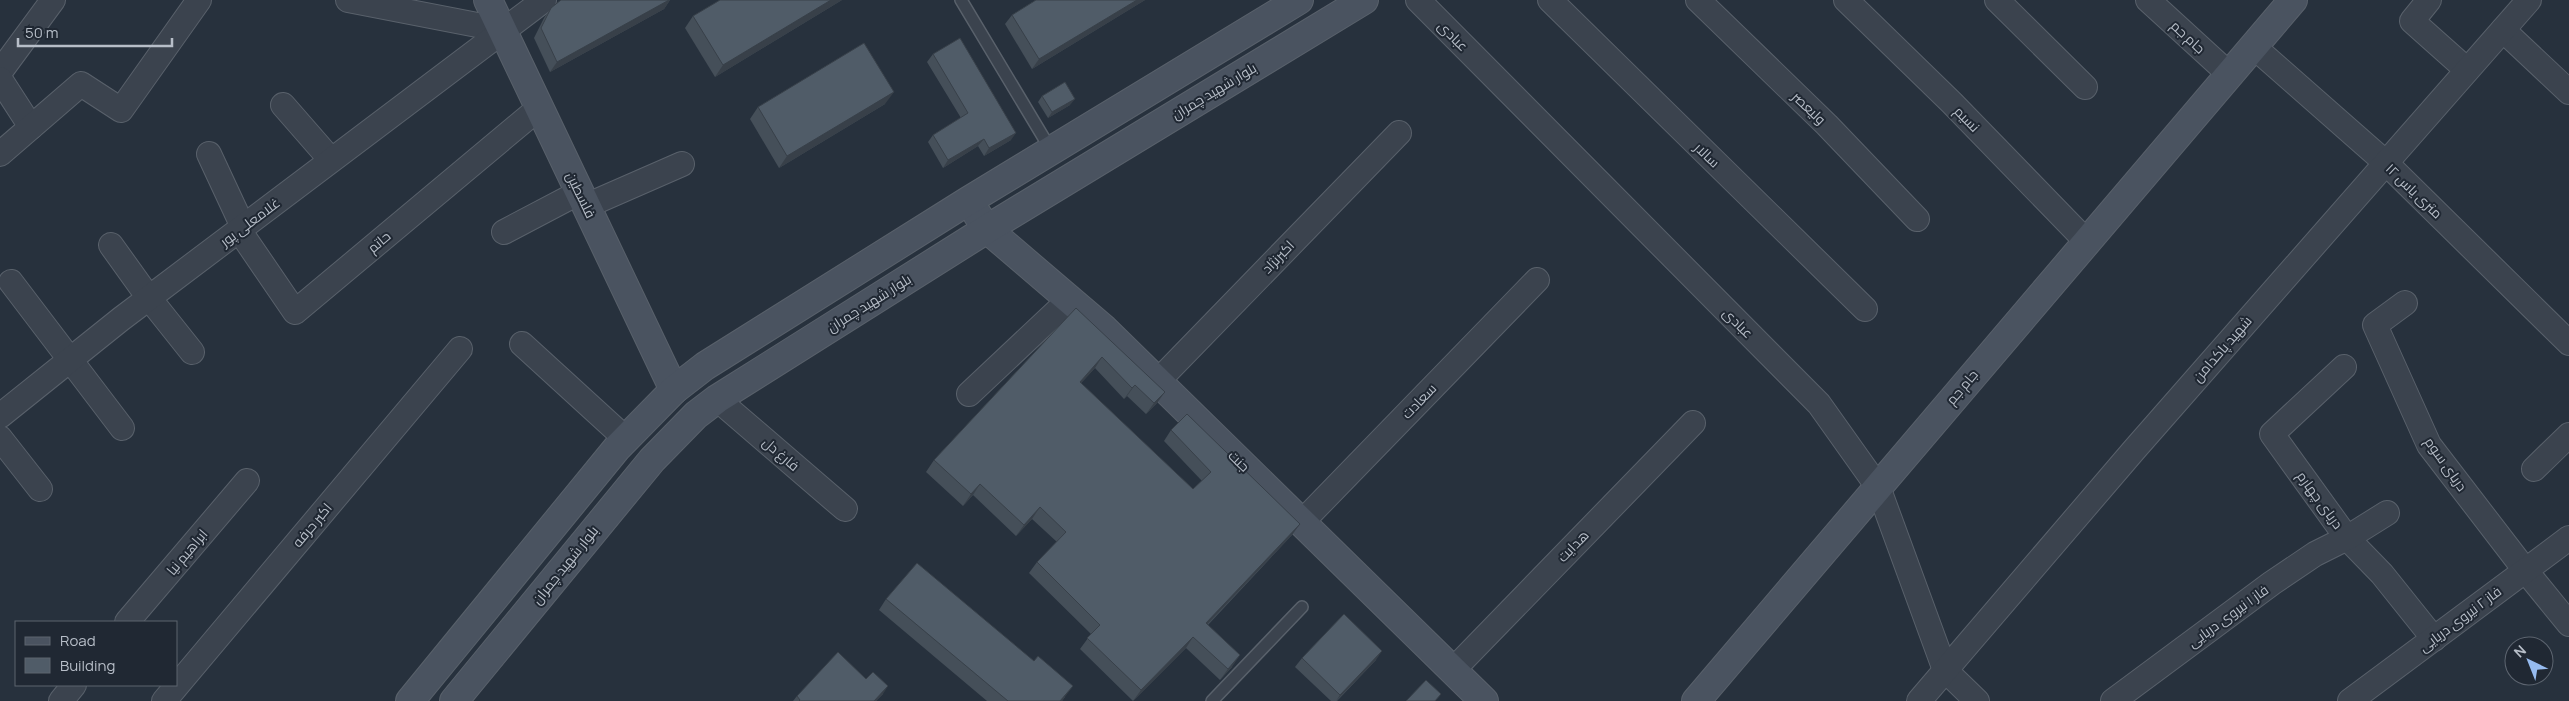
<svg xmlns="http://www.w3.org/2000/svg" width="2569" height="701" font-family="Manrope,Cairo,sans-serif">
	<style>
		.lines { fill: none; stroke-linecap: round; stroke-linejoin: round }
		.lane-casing { stroke: #59616b; stroke-width: 14 }
		.street-casing { stroke: #59616b; stroke-width: 26 }
		.secondary-casing { stroke: #59616b; stroke-width: 30 }
		.lane { stroke: #3b434e; stroke-width: 11 }
		.street { stroke: #3b434e; stroke-width: 24 }
		.secondary { stroke: #4a5360; stroke-width: 28 }
		.wall { fill: #454f59 }
		.shaded-wall { fill: #384049 }
		.building { fill: #505c68; stroke: #384049 }
		.labels { text-anchor: middle; stroke-width: 4; stroke-linejoin: round; paint-order: stroke }
		.street-label { font-size: 14px; fill: #b7bec8; stroke: #202833 }
	</style>
	<rect width="100%" height="100%" fill="#27313d"/>
	<g class="lines">
		<g class="lane-casing">
			<g id="lane">
				<path d="M961,0L1051,150"/>
				<path d="M1212,701L1302,607"/>
			</g>
		</g>
		<g class="street-casing">
			<g id="street">
				<path d="M348,0L503,30"/>
				<path d="M1418,0L1819,404L1878,487L1945,670L1977,701"/>
				<path d="M1550,0L1865,309"/>
				<path d="M1698,0L1827,125L1917,219"/>
				<path d="M1846,0L1952,103L2086,241"/>
				<path d="M1997,0L2085,87"/>
				<path d="M2148,0L2229,74"/>
				<path d="M2429,0L2412,21L2467,70"/>
				<path d="M2503,30L2569,92"/>
				<path d="M2253,46L2386,163L2569,343"/>
				<path d="M0,72L53,0"/>
				<path d="M0,79L31,127"/>
				<path d="M283,105L331,160"/>
				<path d="M0,154L81,84L121,110L199,0"/>
				<path d="M209,154L243,227"/>
				<path d="M586,206L682,164"/>
				<path d="M239,230L295,312L539,108"/>
				<path d="M504,232L580,192"/>
				<path d="M111,245L149,298L192,352"/>
				<path d="M11,282L122,428"/>
				<path d="M2405,303L2375,325L2429,445L2525,570L2569,624"/>
				<path d="M522,344L626,439"/>
				<path d="M2344,367L2272,434L2347,538L2382,574L2434,639"/>
				<path d="M1158,381L1399,133"/>
				<path d="M969,394L1069,300"/>
				<path d="M717,399L845,509"/>
				<path d="M0,416L121,319L544,0"/>
				<path d="M0,438L40,489"/>
				<path d="M2534,469L2569,435"/>
				<path d="M1302,522L1537,280"/>
				<path d="M127,622L247,481"/>
				<path d="M1454,669L1693,423"/>
				<path d="M61,701L74,685"/>
				<path d="M164,701L460,349"/>
				<path d="M1919,701L2134,450L2529,0"/>
				<path d="M2113,701L2272,583L2315,554L2347,538L2387,513"/>
				<path d="M2350,701L2569,538"/>
			</g>
		</g>
		<g class="secondary-casing">
			<g id="secondary">
				<path d="M488,0L674,390"/>
				<path d="M977,214L987,229L1104,329L1484,701"/>
				<path d="M410,701L617,448L674,390L705,366L968,201L1299,0"/>
				<path d="M454,701L652,460L696,415L717,399L987,229L1364,0"/>
				<path d="M1696,701L2293,0"/>
			</g>
		</g>
		<use href="#lane" class="lane"/>
		<use href="#street" class="street"/>
		<use href="#secondary" class="secondary"/>
	</g>
	<g class="wall">
		<path d="M561,0H670L664,9L550,72L534,38L544,18L551,8Z"/>
		<path d="M842,0L715,77L685,28L693,16Z"/>
		<path d="M1036,0H1145L1032,69L1005,24L1012,15Z"/>
		<path d="M933,54L1011,140L984,156L978,146L943,168L928,142L933,135L961,118L927,62Z"/>
		<path d="M1042,96L1070,105L1048,118L1038,102Z"/>
		<path d="M885,104L779,168L750,119L758,107Z"/>
		<path d="M1076,308L1157,403L1146,414L1127,396L1124,399L1095,368L1081,383L1193,489L1202,481L1164,441L1171,430L1292,535L1208,625L1232,667L1220,680L1186,648L1133,701L1080,649L1091,634L1029,573L1037,562L1057,542L1032,519L1016,536L973,495L963,506L926,472L934,460Z"/>
		<path d="M886,599L1034,661L1065,697L1062,701H987L879,610Z"/>
		<path d="M1302,658L1376,660L1337,701H1331L1295,667Z"/>
		<path d="M883,694L876,701H793L797,696Z"/>
	</g>
	<g class="shaded-wall">
		<path d="M669,0H670L664,9L550,72L557,62Z"/>
		<path d="M831,0H842L715,77L723,65Z"/>
		<path d="M1137,0H1145L1032,69L1039,59Z"/>
		<path d="M894,92L885,104L779,168L787,156Z"/>
		<path d="M1075,99L1070,105L1048,118L1052,112Z"/>
		<path d="M1016,133L1011,140L984,156L989,148Z"/>
		<path d="M984,139L978,146L943,168L948,160Z"/>
		<path d="M1102,357L1095,368L1072,393L1080,382Z"/>
		<path d="M1135,385L1127,396L1124,399L1132,388Z"/>
		<path d="M1165,392L1157,403L1146,414L1154,403Z"/>
		<path d="M980,484L973,495L963,506L971,494Z"/>
		<path d="M1040,507L1032,519L1016,536L1024,525Z"/>
		<path d="M1300,524L1292,535L1198,634L1206,623Z"/>
		<path d="M1193,637L1186,648L1133,701L1141,690Z"/>
		<path d="M1382,651L1376,660L1336,701L1340,695Z"/>
		<path d="M1240,655L1232,667L1220,680L1228,669Z"/>
		<path d="M888,686L883,694L876,701H874Z"/>
		<path d="M1073,686L1062,701H1060Z"/>
	</g>
	<g class="building">
		<path d="M561,0H669L557,62L541,28L551,8Z"/>
		<path d="M720,0H831L723,65L693,16Z"/>
		<path d="M1036,0H1137L1039,59L1012,15Z"/>
		<path d="M960,38L1016,133L989,148L984,139L948,160L933,135L968,113L933,54Z"/>
		<path d="M864,43L894,92L787,156L758,107Z"/>
		<path d="M1065,82L1075,99L1052,112L1042,96Z"/>
		<path d="M1076,308L1165,392L1154,403L1135,385L1132,388L1102,357L1080,382L1193,489L1211,472L1171,430L1187,414L1300,524L1206,623L1240,655L1228,669L1193,637L1141,690L1087,638L1100,625L1037,562L1066,532L1040,507L1024,525L980,484L971,494L934,460Z"/>
		<path d="M917,563L1034,661L1038,656L1073,686L1060,701H1008L886,599Z"/>
		<path d="M1344,614L1382,651L1340,695L1302,658Z"/>
		<path d="M838,652L866,679L873,672L888,686L874,701H799L800,700L797,696Z"/>
		<path d="M1426,680L1441,694L1435,701H1406Z"/>
	</g>
	<g class="labels">
		<g class="street-label">
			<text transform="translate(1453 36) rotate(45)" y="5">عبادی</text>
			<text transform="translate(2188 37) rotate(43)" y="5">جام جم</text>
			<text transform="translate(1214 91) rotate(-31)" y="5">بلوار شهید چمران</text>
			<text transform="translate(1809 108) rotate(44)" y="5">ولیعصر</text>
			<text transform="translate(1967 119) rotate(46)" y="5">نسیم</text>
			<text transform="translate(1707 155) rotate(44)" y="5">سالار</text>
			<text transform="translate(2414 191) rotate(44)" y="5">۱۲ متری یاس</text>
			<text transform="translate(581 195) rotate(64)" y="5">فلسطین</text>
			<text transform="translate(250 222) rotate(-37)" y="5">غلامعلی پور</text>
			<text transform="translate(379 242) rotate(-40)" y="5">حاتم</text>
			<text transform="translate(1278 257) rotate(-46)" y="5">اکبرنژاد</text>
			<text transform="translate(869 303) rotate(-32)" y="5">بلوار شهید چمران</text>
			<text transform="translate(1738 323) rotate(45)" y="5">عبادی</text>
			<text transform="translate(2222 349) rotate(-49)" y="5">شهید پاکدامن</text>
			<text transform="translate(1962 387) rotate(-50)" y="5">جام جم</text>
			<text transform="translate(1419 401) rotate(-46)" y="5">سعادت</text>
			<text transform="translate(781 454) rotate(41)" y="5">فارغ دل</text>
			<text transform="translate(1239 461) rotate(44)" y="5">جنت</text>
			<text transform="translate(2446 464) rotate(55)" y="5">دریای سوم</text>
			<text transform="translate(2320 500) rotate(54)" y="5">دریای چهارم</text>
			<text transform="translate(312 525) rotate(-50)" y="5">اکبر حرفه</text>
			<text transform="translate(1573 546) rotate(-46)" y="5">هدایت</text>
			<text transform="translate(187 552) rotate(-50)" y="5">ابراهیم نیا</text>
			<text transform="translate(565 565) rotate(-51)" y="5">بلوار شهید چمران</text>
			<text transform="translate(2228 616) rotate(-36)" y="5">فاز ۱ نیروی دریایی</text>
			<text transform="translate(2460 619) rotate(-37)" y="5">فاز ۲ نیروی دریایی</text>
		</g>
	</g>
	<rect x="15" y="621" width="162" height="65" fill="#202833" stroke="#5c646f"/>
	<rect x="25" y="637" width="25" height="8" fill="#4a5360" stroke="#5c646f"/>
	<text x="60" y="646" font-size="15" fill="#b7bec8">Road</text>
	<rect x="25" y="658" width="25" height="15" fill="#505c68" stroke="#5c646f"/>
	<text x="60" y="671" font-size="15" fill="#b7bec8">Building</text>
	<g transform="translate(2529 661) rotate(317)"><circle r="24" fill="#202833" stroke="#5c646f"/>
	<path d="M0-4L9 19L0 12L-9 19Z" fill="#96bbef"/>
	<text y="-8" font-size="14" font-weight="bold" text-anchor="middle" fill="#b7bec8">N</text>
	</g>
	<path d="M18 38v8h154v-8" fill="none" stroke="#b7bec8" stroke-width="2.5"/>
	<text x="25" y="38" font-size="15" fill="#b7bec8" stroke="#202833" stroke-width="4" paint-order="stroke">50 m</text>
</svg>
